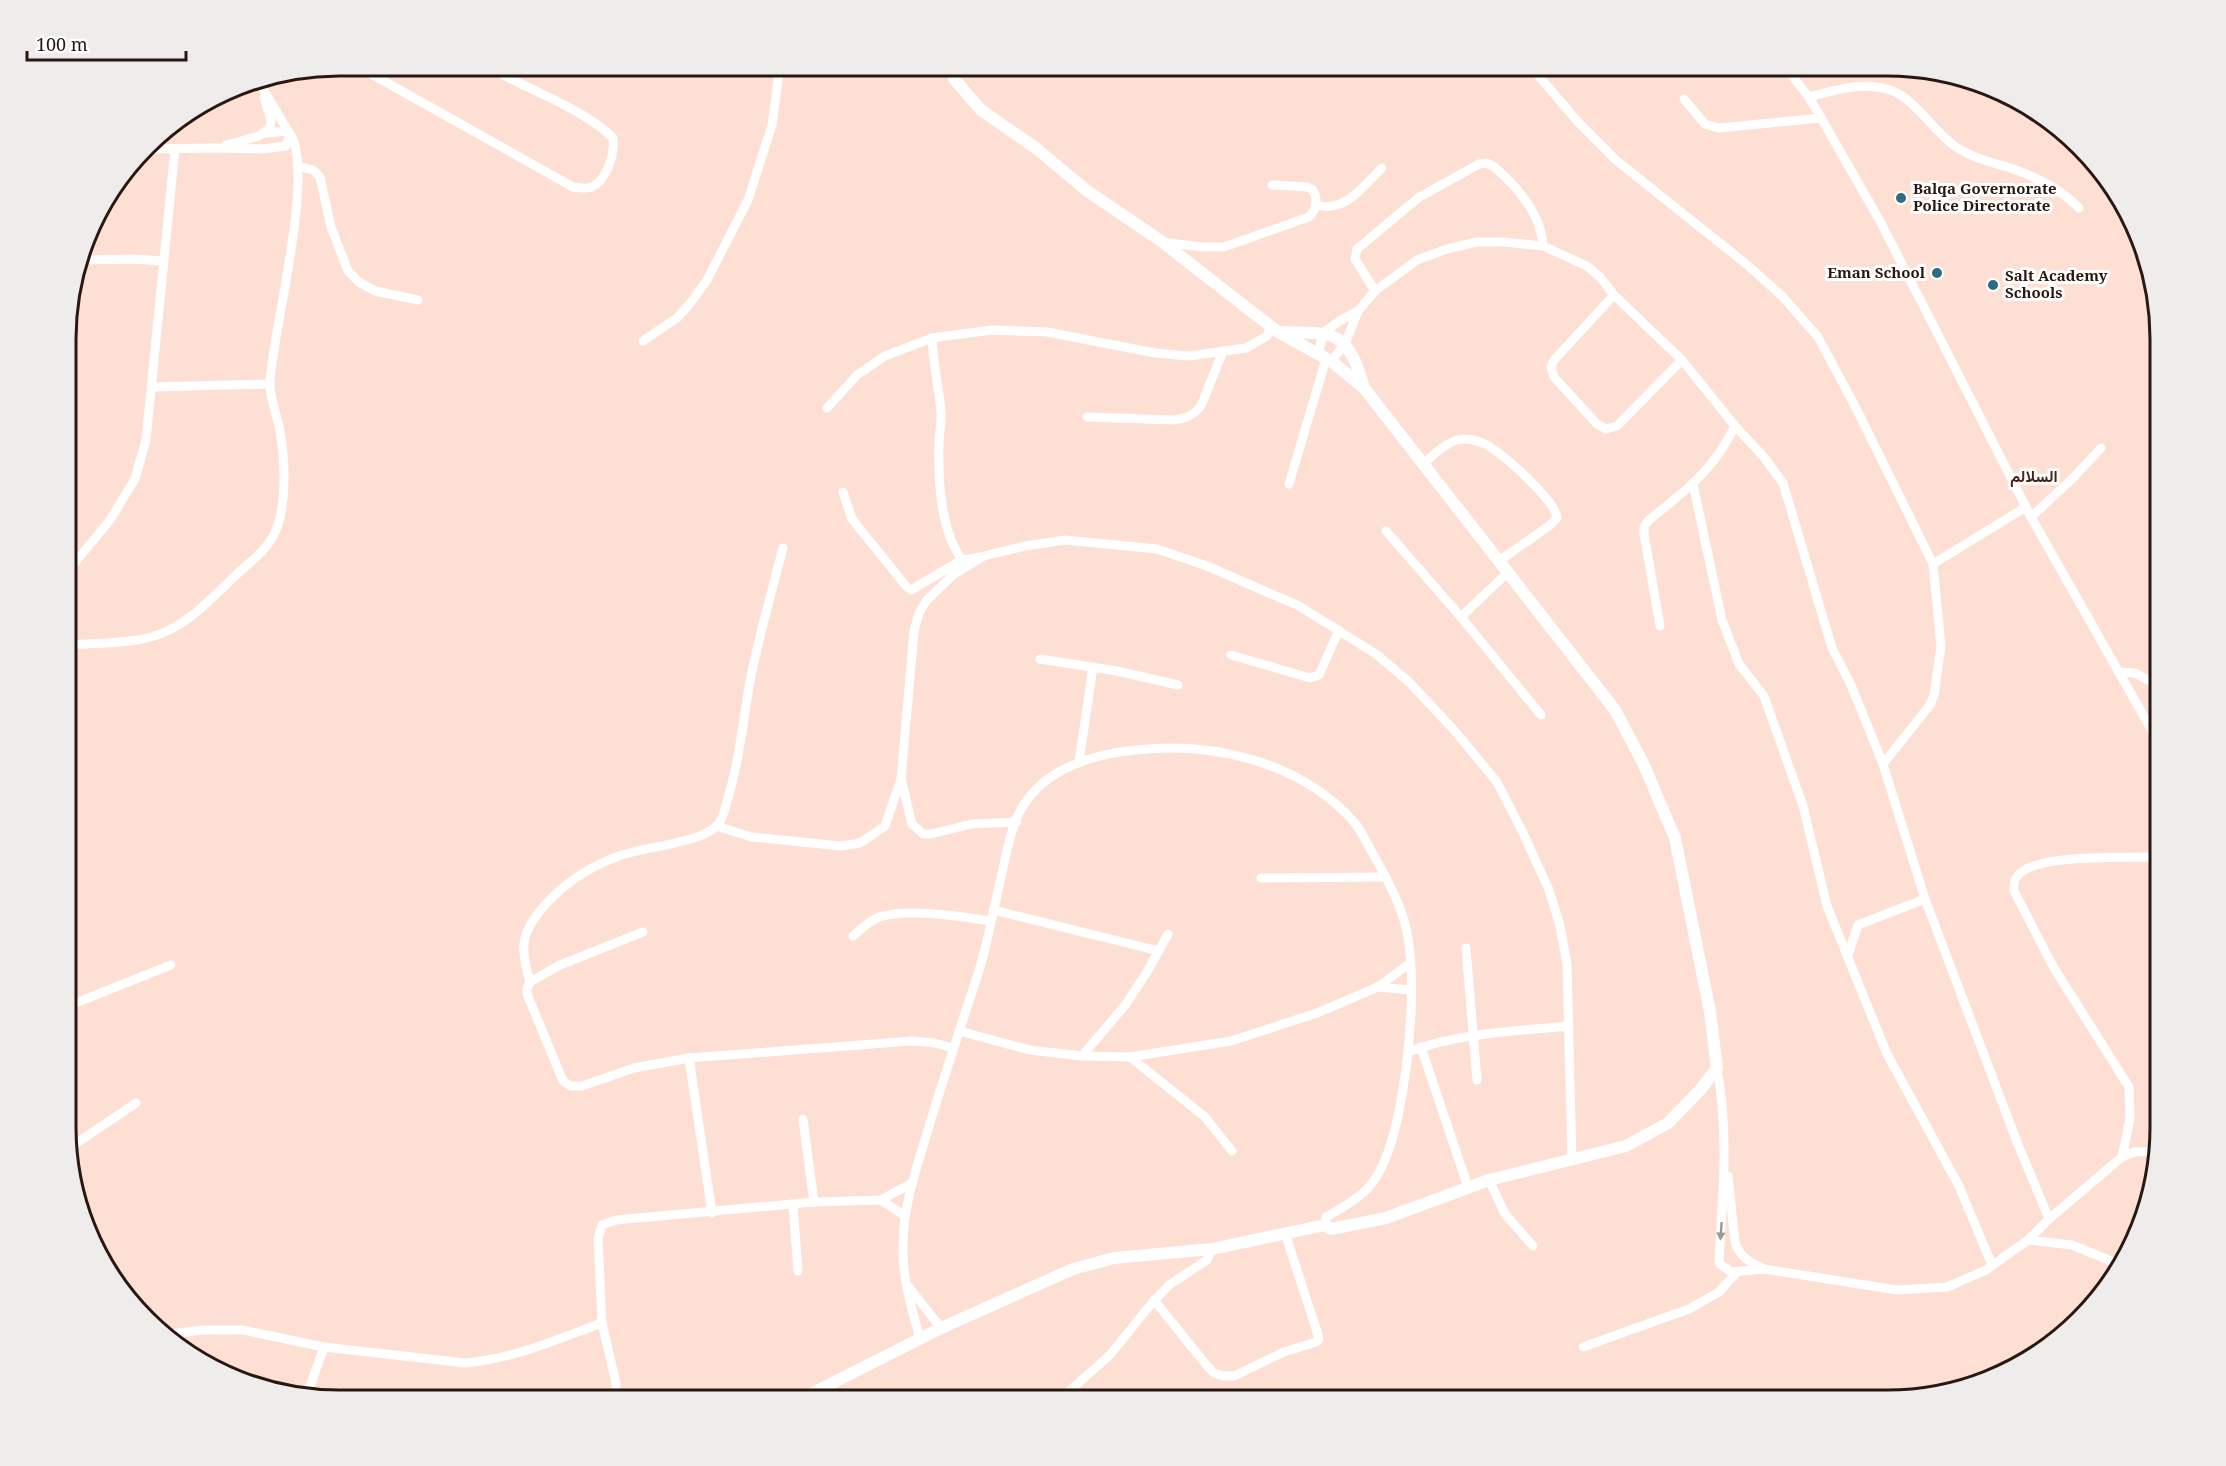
<svg xmlns="http://www.w3.org/2000/svg" width="2226" height="1466" font-family="'Noto Serif',Vazirmatn,serif">
	<style>
		.lines { fill: none; stroke-linecap: round; stroke-linejoin: round }
		.minor { stroke: #fff; stroke-width: 9 }
		.tertiary { stroke: #fff; stroke-width: 12 }
		.oneway { fill: #9f9794 }
		.poi-dot { fill: #2c6b80; stroke: #fff; stroke-width: 2 }
		.labels { text-anchor: middle; stroke-width: 6; stroke-linejoin: round; paint-order: stroke }
		.poi-label { font-size: 15px; font-weight: bold; fill: #291811; stroke: #fff; text-anchor: start }
		.neighbourhood-label { font-size: 16px; font-weight: bold; fill: #482313; stroke: #fff }
		.rim { fill: none; stroke: #291811; stroke-width: 3 }
	</style>
	<rect width="100%" height="100%" fill="#fddfd3"/>
	<g class="lines">
		<g class="minor">
			<path d="M357,66L573,187C579,188 587,189 592,187C607,180 615,153 613,138C582,107 525,89 487,66"/>
			<path d="M1259,66C1276,69 1293,71 1310,66"/>
			<path d="M1530,66L1579,123L1617,161L1745,263L1782,296L1818,337L1857,410L1933,564L1941,646L1934,695L1930,705L1883,764"/>
			<path d="M1784,66L1809,97L1880,221L2031,517L2155,736L2159,752"/>
			<path d="M1809,97C1836,90 1862,81 1890,90C1914,98 1932,129 1952,144C1971,159 1994,162 2016,170C2038,178 2062,190 2079,208"/>
			<path d="M1684,99L1705,124L1719,128L1821,118"/>
			<path d="M226,145L259,136L270,128L271,120L264,98"/>
			<path d="M147,149L215,148L262,149L286,146L289,138L288,131L259,82"/>
			<path d="M297,166L313,170L320,177L331,227L348,271L359,282L375,291L418,300"/>
			<path d="M1316,205C1346,213 1362,187 1382,168"/>
			<path d="M1163,242L1202,247H1224L1309,217C1317,209 1318,200 1313,190L1307,187L1272,185"/>
			<path d="M81,260L134,259L163,261"/>
			<path d="M1375,291L1355,259L1357,249L1418,198L1479,164L1486,163L1493,166C1517,186 1541,214 1543,246"/>
			<path d="M1614,295L1554,360L1551,367L1554,377L1597,424L1606,429L1617,426L1682,360"/>
			<path d="M643,341L677,318L692,301L707,280L748,200L772,125L780,66"/>
			<path d="M1318,355L1323,333L1341,320L1358,311"/>
			<path d="M1331,361L1345,344L1358,311L1375,291L1417,260L1447,249L1477,242H1504L1543,246L1587,266L1600,277L1614,295L1682,360L1735,426L1764,457L1783,483L1832,648L1851,685L1883,764L1925,899L2017,1142L2049,1219"/>
			<path d="M151,387L269,384"/>
			<path d="M827,408L857,375L885,356L932,338"/>
			<path d="M1087,417L1174,420C1186,418 1193,416 1201,406L1223,351"/>
			<path d="M1424,463C1435,454 1449,439 1464,439C1472,439 1483,442 1490,447C1506,457 1555,500 1557,518L1549,526L1499,561"/>
			<path d="M1289,484L1326,359"/>
			<path d="M1693,484L1722,620L1739,664L1764,696L1803,806L1827,906L1887,1054L1959,1186L1992,1265"/>
			<path d="M843,492L852,519L906,586L911,590L962,560L981,557"/>
			<path d="M2031,517L2072,479L2101,448"/>
			<path d="M1386,531L1461,617L1541,715"/>
			<path d="M962,560C940,529 938,481 939,444C939,433 942,422 941,412C939,387 933,363 932,338L992,330L1047,332L1155,353L1189,356L1246,348L1267,336L1271,327"/>
			<path d="M1933,564L2026,507"/>
			<path d="M68,571L110,520L135,479L146,440L175,149"/>
			<path d="M1461,617L1508,572"/>
			<path d="M1660,626L1644,534V527L1648,521C1687,489 1713,471 1735,426"/>
			<path d="M68,645C100,642 138,645 167,631C193,619 213,597 234,577C247,564 263,554 272,538C288,512 285,460 280,431C277,415 269,397 270,382C272,334 318,164 288,131L266,133"/>
			<path d="M1231,655L1310,678L1319,675L1339,630"/>
			<path d="M1040,659L1117,671L1178,685"/>
			<path d="M2118,672L2135,673L2159,686"/>
			<path d="M1079,762L1093,667"/>
			<path d="M1017,822L972,824L931,834H923L912,824L901,779L914,631L919,613L927,600L953,575L984,556L1025,546L1065,540L1157,549L1207,566L1299,606L1376,654L1408,681L1454,730L1497,782L1524,835L1549,890L1560,926L1567,964L1572,1160"/>
			<path d="M716,826L752,837L841,846L860,843L885,826L901,779"/>
			<path d="M2159,830V876"/>
			<path d="M1261,878L1386,877"/>
			<path d="M993,910L1159,951"/>
			<path d="M643,932L560,965L530,982L527,988V994L563,1081L571,1086H582L634,1068L689,1058L912,1041L935,1043L953,1048"/>
			<path d="M853,936C861,929 869,921 879,917C907,908 961,916 990,921"/>
			<path d="M1466,948L1477,1080"/>
			<path d="M1848,955L1858,925L1925,899"/>
			<path d="M530,982C519,946 521,932 546,904C567,881 592,865 622,855C645,847 700,843 717,826C723,819 725,809 727,801C740,760 743,718 751,676C760,633 772,590 783,548"/>
			<path d="M1378,987L1410,990"/>
			<path d="M68,1006L171,965"/>
			<path d="M959,1031L1030,1050L1082,1056L1130,1057L1231,1041L1317,1013L1378,987L1410,963"/>
			<path d="M1421,1047L1468,1187"/>
			<path d="M1408,1052C1457,1033 1518,1031 1569,1026"/>
			<path d="M1082,1056L1126,1004L1147,972L1168,934"/>
			<path d="M1130,1057L1205,1117L1232,1151"/>
			<path d="M689,1058L712,1213"/>
			<path d="M1717,1068C1729,1131 1723,1196 1719,1260L1720,1264L1731,1272L1764,1269L1897,1290L1947,1287L1986,1270L2028,1240L2049,1219L2122,1157L2134,1152L2158,1151"/>
			<path d="M803,1119L814,1202"/>
			<path d="M68,1149L136,1103"/>
			<path d="M2122,1157L2130,1119L2129,1087L2054,968L2014,891C2013,882 2015,876 2023,871C2048,854 2126,858 2158,857"/>
			<path d="M1728,1176L1735,1242C1740,1258 1750,1262 1764,1269"/>
			<path d="M1489,1180L1505,1214L1533,1246"/>
			<path d="M881,1200L905,1216"/>
			<path d="M793,1205L798,1271"/>
			<path d="M2028,1240L2072,1245L2121,1265"/>
			<path d="M908,1286L941,1328"/>
			<path d="M1154,1300L1208,1367L1214,1373L1223,1376H1234L1284,1352L1316,1342L1319,1339L1318,1335L1285,1233"/>
			<path d="M168,1334L204,1330H243L324,1347L465,1363C513,1359 558,1339 602,1323"/>
			<path d="M920,1339C912,1309 902,1278 903,1246C903,1206 916,1170 927,1133C943,1080 960,1029 977,977C989,940 995,901 1004,864C1008,845 1013,822 1023,806C1046,768 1094,754 1136,750C1213,741 1301,762 1354,822C1364,834 1370,850 1378,863C1389,882 1403,911 1407,932C1415,971 1411,1030 1406,1069C1401,1104 1392,1165 1366,1190C1355,1201 1340,1209 1326,1217L1325,1225"/>
			<path d="M1583,1347L1689,1309L1719,1292L1737,1272"/>
			<path d="M307,1395L324,1347"/>
			<path d="M616,1400V1383L602,1323L598,1239L602,1225L616,1220L814,1202L881,1200L912,1183"/>
			<path d="M1059,1400L1110,1355L1147,1309L1169,1285L1207,1260L1212,1249"/>
		</g>
		<g class="tertiary">
			<path d="M1279,332C1336,333 1347,329 1364,388"/>
			<path d="M799,1400L941,1328L1073,1269L1114,1258L1212,1249L1325,1225L1331,1229L1386,1218L1489,1180L1626,1146L1668,1123L1701,1089L1717,1068L1710,1012L1675,838L1643,763L1615,710L1364,388L1331,361L1278,332L1161,241L1086,190L1037,149L981,110L955,80L950,66"/>
		</g>
	</g>
	<defs><path id="oneway-solid" d="M-6-.8H1V-3.2L6.5 0L1 3.2V.8H-6Z" transform="scale(1.5)"/></defs>
	<use class="oneway" href="#oneway-solid" transform="translate(1721 1231) rotate(94)"/>
	<g class="poi-dot">
		<circle cx="1901" cy="198" r="6"/>
		<circle cx="1937" cy="273" r="6"/>
		<circle cx="1993" cy="285" r="6"/>
	</g>
	<g class="labels">
		<g class="poi-label">
			<text x="1913" y="194">Balqa Governorate<tspan x="1913" dy="17">Police Directorate</tspan></text>
			<text x="1925" y="278" text-anchor="end">Eman School</text>
			<text x="2005" y="281">Salt Academy<tspan x="2005" dy="17">Schools</tspan></text>
		</g>
		<g class="neighbourhood-label">
			<text x="2034" y="482">السلالم</text>
		</g>
	</g>
	<path d="M0 0H2226V1466H0ZM339 76H1887A263 263 0 0 1 2150 339V1127A263 263 0 0 1 1887 1390H339A263 263 0 0 1 76 1127V339A263 263 0 0 1 339 76Z" fill="#eeedec" fill-rule="evenodd"/>
	<path class="rim" d="M339 76H1887A263 263 0 0 1 2150 339V1127A263 263 0 0 1 1887 1390H339A263 263 0 0 1 76 1127V339A263 263 0 0 1 339 76Z"/>
	<path d="M27 51v9h159v-9" fill="none" stroke="#291811" stroke-width="3"/>
	<text x="36" y="51" font-size="18" fill="#291811" stroke="#ffffff" stroke-width="4.5" paint-order="stroke">100 m</text>
</svg>
